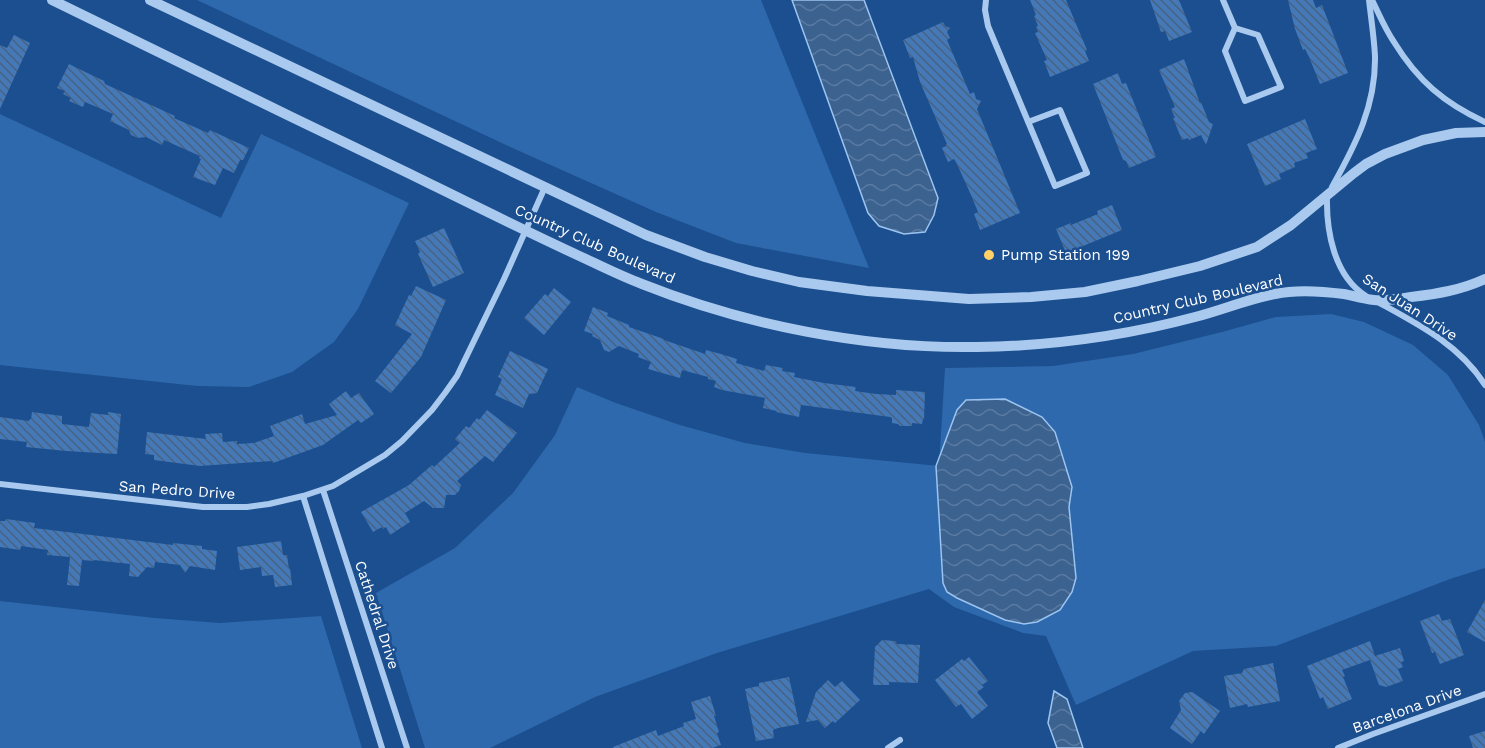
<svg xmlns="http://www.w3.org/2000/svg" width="1485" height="748" font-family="'Work Sans',sans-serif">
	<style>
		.grass { fill: #2e69ad }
		.water { fill: url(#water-waves); stroke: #9cc4f0; stroke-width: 1.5 }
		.building { fill: url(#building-back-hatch) }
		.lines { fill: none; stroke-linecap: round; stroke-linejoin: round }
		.minor { stroke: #a9c9ee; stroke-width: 6 }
		.tertiary { stroke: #a9c9ee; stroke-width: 10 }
		.poi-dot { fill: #ffd166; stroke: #1b4f8f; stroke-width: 2 }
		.labels { text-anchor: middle; stroke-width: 5; stroke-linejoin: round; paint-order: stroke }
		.street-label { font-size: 15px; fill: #fff; stroke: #1b4f8f }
		.poi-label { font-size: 15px; fill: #fff; stroke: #1b4f8f; text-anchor: start }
	</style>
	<defs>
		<pattern id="water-waves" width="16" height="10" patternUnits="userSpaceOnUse" patternTransform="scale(1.5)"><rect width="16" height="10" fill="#3c6290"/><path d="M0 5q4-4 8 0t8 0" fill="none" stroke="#597aa1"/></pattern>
		<pattern id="building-back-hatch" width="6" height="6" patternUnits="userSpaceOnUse" patternTransform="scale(1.5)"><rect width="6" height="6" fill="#4478b7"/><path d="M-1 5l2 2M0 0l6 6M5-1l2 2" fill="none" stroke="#486282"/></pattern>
	</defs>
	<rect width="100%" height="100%" fill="#1b4f8f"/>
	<g class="grass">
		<path d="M197,0H761L869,268L736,243L656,212L506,145Z"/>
		<path d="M0,114L221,218L261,134L409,203L358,309L334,342L292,372L249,387L197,386L0,365Z"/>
		<path d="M1331,314L1364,322L1413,345L1448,375L1479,425L1485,442V568L1450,579L1276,646L1193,651L1076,705L1046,636L1023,633L954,607L929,589L717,653L595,697L490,748H425L376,593L455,548L513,493L555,435L577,387L616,403L680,425L745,443L805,453L939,466L945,368L1053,366L1133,354L1222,332L1276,317Z"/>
		<path d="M0,601L155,618L220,623L321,616L362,748H0Z"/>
	</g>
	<g class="water">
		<path d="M792,0H864L938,198L934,215L925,232L904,234L879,226L868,213Z"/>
		<path d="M1005,399L1042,417L1055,432L1072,487L1069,507L1076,578L1072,592L1060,610L1037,622L1024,624L1005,620L957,598L947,592L943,583L936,466L957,410L966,400Z"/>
		<path d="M1054,691L1067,699L1083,748H1057L1048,723Z"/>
	</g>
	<g class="building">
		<path d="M1030,0H1066L1087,50L1085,51L1089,61L1050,77L1044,61L1047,60L1035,33L1038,32L1036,27L1038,26L1034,16L1036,15Z"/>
		<path d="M1150,0H1179L1192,32L1169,41L1165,31L1161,32Z"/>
		<path d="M1288,0H1313L1316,8L1322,5L1348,73L1320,84L1309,57L1305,49L1303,50L1295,29Z"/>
		<path d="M943,22L945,26L950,28L947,32L950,38L947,40L970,94L974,92L976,99L981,101L977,109L1020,213L980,230L974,214L978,212L971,195L956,162L954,159L948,162L942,148L946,146V144H947L920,82L913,57L910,58L903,40Z"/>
		<path d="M14,35L30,43L0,109V45L7,48Z"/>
		<path d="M1184,59L1200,103L1201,102L1209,122L1213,124L1206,145L1201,135L1189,140L1188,138L1182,140L1173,118H1175L1171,109L1175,107L1159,70Z"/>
		<path d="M69,64L104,81L105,84L175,116L174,118L208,133L210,130L249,148L243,160H240L234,173L223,168L215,185L193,177L201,159L199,158L200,156L164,140L162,145L146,137L138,138L131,135L129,130L110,121L113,114L85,102L83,107L69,101L71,98L63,94L65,91L57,88Z"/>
		<path d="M1118,73L1122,84L1126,83L1128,88L1156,157L1129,168L1126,161L1123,160L1093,84Z"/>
		<path d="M1305,119L1317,149L1306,153L1308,158L1294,163L1295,167L1279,174L1281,179L1265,186L1247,144Z"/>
		<path d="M1112,205L1122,230L1066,253L1056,229L1071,223V225L1098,214L1097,211Z"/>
		<path d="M444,228L464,273L433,287L418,254L420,252L415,241Z"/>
		<path d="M416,286L446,300L421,357L391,393L375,381L412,334L395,325L409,295L411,296Z"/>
		<path d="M554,288L571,302L544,335L524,318L545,294L548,296Z"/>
		<path d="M593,307L608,313L607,316L629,325V327L664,339V340L705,354L706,350L721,354L737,359L736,363L764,371L766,365L783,368L782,371L795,373L794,377L824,383L856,387L855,391L876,394L896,395V390L925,392L924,419H923L922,424L912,423V426H900L898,424L892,423V418L890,417L801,405L799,417L776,412L777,411L763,408L765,398L722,390L714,387L716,381L708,379V377L682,370L680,378L648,369L651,362L638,357L639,354L619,346L609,352L604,350L600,340L592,336L593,334L584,331Z"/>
		<path d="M510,351L548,369L537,393L529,394L523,408L495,395L502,379L498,377Z"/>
		<path d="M346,391L351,398L359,393L374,414L361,423L358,420L323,445L273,463L272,461L200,466L154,460V455L145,454L147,432L206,439L205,434L222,433L223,442L237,441V444L254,443L274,436L270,426L302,414L305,424L337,415L329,404Z"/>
		<path d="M487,410L517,433L493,462L485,456L457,481L461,485L459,491L455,495H446L444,508H433L424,501L405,513L410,522L390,535L386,527L383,529L382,527L373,532L361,512L409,485L432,465L434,467L460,443L455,439L466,426L469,428L477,418L479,420Z"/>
		<path d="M32,412L62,416V424L89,427L91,413L108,415V412L121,414L117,454L66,451L26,447L27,442L0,439V417L29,421L30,419H31Z"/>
		<path d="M6,519L35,523L34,528L173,545V543L202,546V549L217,551L215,570L190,566L185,573L180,565L155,562L154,568L147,567L138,577L129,576L130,564L94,560V561L82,560L79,586L67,585L70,557L47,555L48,550L21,546L20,550L0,547V521H5Z"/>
		<path d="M281,541L283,555H287L289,569L290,568L292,585L275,587L273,575L262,576L261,567L240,570L237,547Z"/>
		<path d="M1485,600V642L1467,632Z"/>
		<path d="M1439,614L1442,621L1450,619L1464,655L1440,664L1435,652L1432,653L1420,621Z"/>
		<path d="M882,640L895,641L897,644L920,645L918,683L889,682V685H873L875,647Z"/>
		<path d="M1370,641L1375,656L1400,648L1404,661L1401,662L1403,667L1398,669L1403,681L1386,687L1379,685L1370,660L1342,670L1345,676L1343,677L1352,699L1328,709L1323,697L1320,699L1307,666Z"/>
		<path d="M969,657L988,681L982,685L984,687L977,692L988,706L972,719L961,704L956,707L935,680L962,659L964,661Z"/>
		<path d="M1273,663L1280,701L1248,707L1247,704L1230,708L1224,676L1242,673L1244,669Z"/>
		<path d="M789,677L799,724L778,728L773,730L774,738L756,741L745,689L759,686V683Z"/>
		<path d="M828,680L835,687L842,681L860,700L835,723L833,721L825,728L818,720L806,722L816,692Z"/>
		<path d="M1192,692L1220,711L1204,734L1201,731L1192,744L1170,728L1181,710L1179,701L1185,693Z"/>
		<path d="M710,696L716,716H714L719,732L717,733L721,745L712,748H613V747L656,730L658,736L684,726L683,723L696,719L691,702Z"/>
		<path d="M1485,731V748H1473L1469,736Z"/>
	</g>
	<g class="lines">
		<g class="minor">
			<path d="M986,0L985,10L988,26L1055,186L1087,173L1060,110L1028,122"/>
			<path d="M1223,0L1235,28L1225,51L1245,101L1281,87L1258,35L1235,28"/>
			<path d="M1372,0C1379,14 1385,29 1394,42C1418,81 1444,103 1485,122"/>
			<path d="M1332,187C1356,144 1376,105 1375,56C1374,37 1371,18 1369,0"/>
			<path d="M1327,195C1326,231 1334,276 1366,296"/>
			<path d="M1378,302C1418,324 1460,345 1485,385"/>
			<path d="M0,484L203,507H247L269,504L303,496L333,486L385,455L402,441L432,410L445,393L457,376L504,279L545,187"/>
			<path d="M323,490L407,748"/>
			<path d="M303,496L382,748"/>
			<path d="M888,748L900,740"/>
			<path d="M1338,748L1373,734L1485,694"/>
		</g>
		<g class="tertiary">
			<path d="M52,0C170,58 289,116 408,173C463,200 517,227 573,253C595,263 618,275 642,284C745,325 865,349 977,347C1050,346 1124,336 1195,317C1222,310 1248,299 1275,294C1297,289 1321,291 1344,294C1354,296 1363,299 1374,300C1386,301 1399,299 1411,297C1437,294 1461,290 1485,279"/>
			<path d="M150,0L646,235L705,257L752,271L799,282L867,291L969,299L1031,297L1085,292L1138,281L1200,266L1257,247L1291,225L1354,173L1366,164L1385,154L1423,140L1456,133L1485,132"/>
		</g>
	</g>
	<circle class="poi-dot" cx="989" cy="255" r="6"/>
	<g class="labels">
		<g class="street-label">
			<text transform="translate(595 244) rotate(24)" y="5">Country Club Boulevard</text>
			<text transform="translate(1198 299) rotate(-13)" y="5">Country Club Boulevard</text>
			<text transform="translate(1410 307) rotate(33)" y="5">San Juan Drive</text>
			<text transform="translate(177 490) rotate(4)" y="5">San Pedro Drive</text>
			<text transform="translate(377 615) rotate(72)" y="5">Cathedral Drive</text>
			<text transform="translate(1407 709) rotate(-20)" y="5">Barcelona Drive</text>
		</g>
		<g class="poi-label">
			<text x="1001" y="260">Pump Station 199</text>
		</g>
	</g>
</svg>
